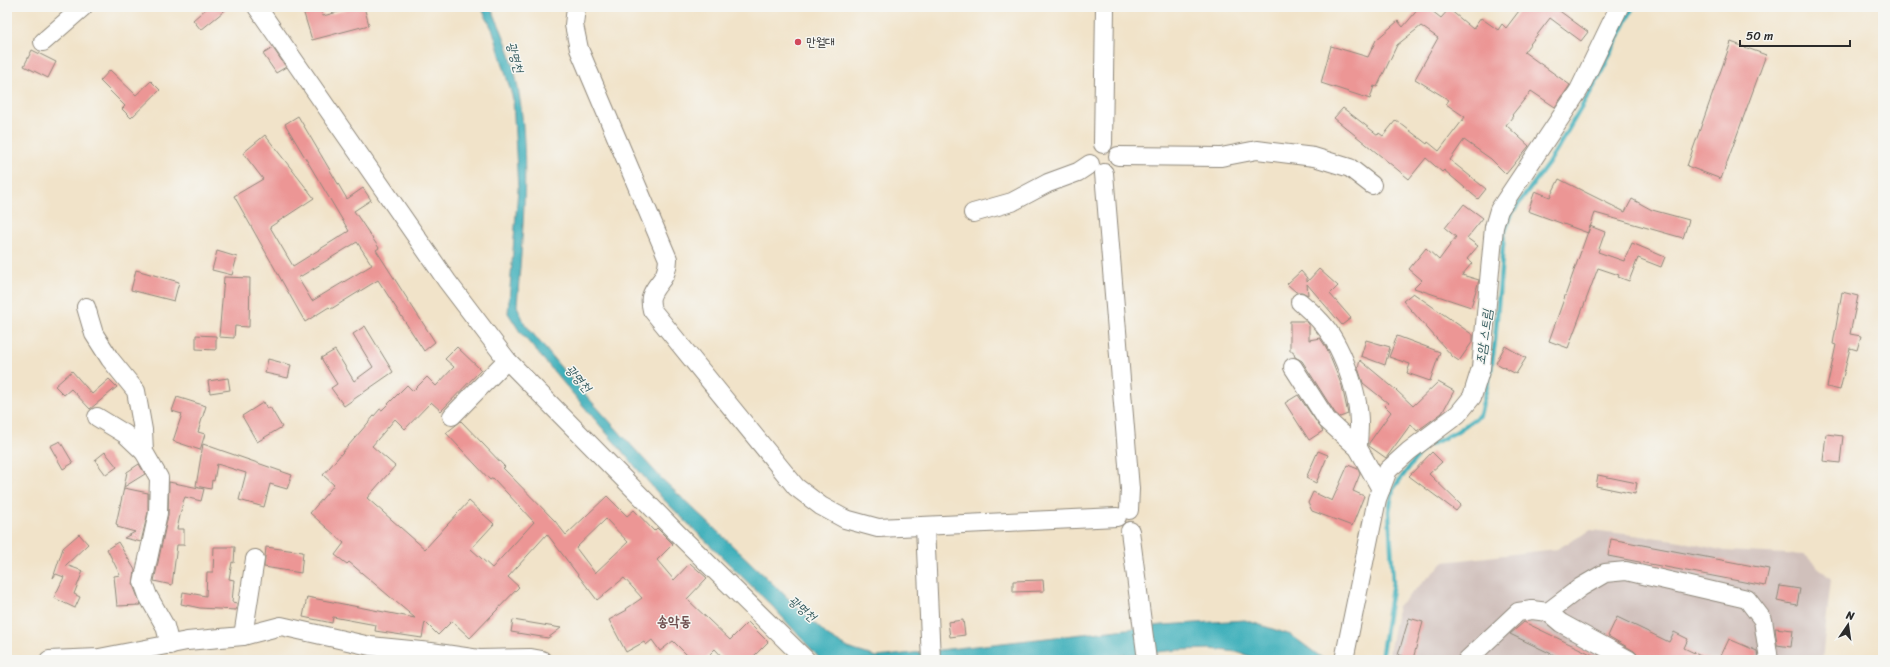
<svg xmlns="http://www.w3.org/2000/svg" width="1890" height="667" font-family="Sriracha,'Poor Story',sans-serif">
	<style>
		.industrial { fill: #d0c0bb }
		.water { fill: #41b0bb; stroke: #366e73 }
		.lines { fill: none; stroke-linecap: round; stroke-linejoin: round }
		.stream { stroke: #41b0bb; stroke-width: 4.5 }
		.building { fill: #ec9695; fill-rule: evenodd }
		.minor-casing { stroke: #8e877a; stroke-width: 20 }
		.minor { stroke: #fff; stroke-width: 18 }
		.poi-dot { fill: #d1495b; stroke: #f6f6f2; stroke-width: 1.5 }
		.labels { text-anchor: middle; stroke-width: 3; stroke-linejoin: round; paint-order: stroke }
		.poi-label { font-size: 12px; fill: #2b2b2b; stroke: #f6f6f2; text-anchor: start }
		.water-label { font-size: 13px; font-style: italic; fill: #335a5d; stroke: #f6f6f2 }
		.quarter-label { font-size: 14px; font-weight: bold; fill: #6f5050; stroke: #f6f6f2 }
	</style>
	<rect width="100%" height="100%" fill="#f6f6f2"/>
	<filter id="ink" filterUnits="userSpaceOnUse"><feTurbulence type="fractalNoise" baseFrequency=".025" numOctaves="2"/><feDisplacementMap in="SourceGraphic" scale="8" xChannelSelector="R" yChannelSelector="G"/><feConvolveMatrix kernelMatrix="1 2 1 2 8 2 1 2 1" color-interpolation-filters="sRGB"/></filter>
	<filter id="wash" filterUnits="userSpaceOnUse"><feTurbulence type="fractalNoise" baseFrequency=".012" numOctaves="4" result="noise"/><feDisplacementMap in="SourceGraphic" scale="16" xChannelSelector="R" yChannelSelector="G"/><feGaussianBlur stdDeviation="0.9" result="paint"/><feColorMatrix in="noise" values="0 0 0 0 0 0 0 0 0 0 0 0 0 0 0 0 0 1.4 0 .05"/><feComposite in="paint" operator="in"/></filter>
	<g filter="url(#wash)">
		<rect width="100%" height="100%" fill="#f1e3c9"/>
		<path class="industrial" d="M1591,530L1675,540L1725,551L1805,555L1831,579L1822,660H1388L1398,606L1444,562L1557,549Z"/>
		<path class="water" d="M481,7H490C539,95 524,210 517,306L525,324L563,370L661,478L828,636L850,649L877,657L1163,625L1245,620L1291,635L1325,660H1262L1236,652L1211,649L1178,650L1068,660H821L774,608L663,499L520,332L508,313L518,189L513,99L493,31Z"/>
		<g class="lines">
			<g class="stream">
				<path d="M1430,445L1456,432L1480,415L1491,370L1495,341L1504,234L1512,213L1548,164L1598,79L1633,7"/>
				<path d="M1381,660L1393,582L1389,511L1393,489L1422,450"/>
			</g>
		</g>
		<g id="blocks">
			<g class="building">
				<path d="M208,7H229L201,30L193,20Z"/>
				<path d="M302,7H320L323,16L357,7H364L369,25L312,40Z"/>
				<path d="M1420,7H1427L1441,18L1449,9L1473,29L1481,18L1498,30L1502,24L1506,28L1522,7H1559L1557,9L1588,32L1581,41L1550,18L1524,52L1570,85L1555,107L1531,91L1512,115L1513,116L1506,125L1529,146L1506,174L1491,159L1464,140L1450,160L1486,189L1478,199L1444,170L1442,172L1426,158L1409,179L1334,118L1343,108L1378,135L1379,133L1383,136L1396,120L1427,144L1428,142L1439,151L1465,117L1446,104L1449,100L1415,79L1438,38L1421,26L1397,45L1377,87L1374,86L1370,99L1321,83L1331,46L1368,57L1376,40L1398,21L1403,27Z"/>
				<path d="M1731,42L1766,55L1721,179L1687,166Z"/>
				<path d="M273,48L286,67L276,73L263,54Z"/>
				<path d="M32,50L56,62L48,78L24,66Z"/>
				<path d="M110,70L136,95L151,81L160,90L131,118L122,109L125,106L100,81Z"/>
				<path d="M298,116L347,199L363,188L371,200L354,211L379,248L376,250L435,342L424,351L378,280L331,309L329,307L305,322L234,196L263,179L243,153L265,135L314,198L270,227L293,266L349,231L285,124ZM357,242L372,265L312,301L298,278Z"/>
				<path d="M1559,179L1625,212L1632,199L1652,210L1689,220L1683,238L1595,213L1588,233L1528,211L1535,191L1550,197Z"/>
				<path d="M1464,204L1483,218L1467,238L1478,246L1467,259L1472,263L1462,275L1479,280L1471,307L1414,288L1422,280L1409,269L1426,248L1439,260L1456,237L1445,228Z"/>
				<path d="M1590,226L1605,232L1598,252L1624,261L1632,243L1665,257L1661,267L1638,258L1629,281L1618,277L1619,275L1598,268L1568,348L1549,341Z"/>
				<path d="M217,251L237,257L232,275L212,270Z"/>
				<path d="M1319,269L1338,286L1330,294L1351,318L1342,325L1307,284L1308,295L1302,292H1296L1287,284L1301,271L1307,278V282Z"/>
				<path d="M136,270L179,282L174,301L131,290Z"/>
				<path d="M224,277L250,278L249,327L235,326L234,338L219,337Z"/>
				<path d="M1842,292L1858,296L1850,334L1861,336L1857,350L1850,348L1840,390L1827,387L1836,345L1833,344Z"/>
				<path d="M1413,293L1473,335V341L1459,361L1453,357L1403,301Z"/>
				<path d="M1290,321H1306L1309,324V340L1320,338L1326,347L1342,386L1348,414L1340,417L1335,413L1302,361L1295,357L1293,351H1290Z"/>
				<path d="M365,326L393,372L344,406L331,388L337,384L321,358L335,350L354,381L373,367L353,334Z"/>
				<path d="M196,335L216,336V350L196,349Z"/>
				<path d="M1397,336L1440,352L1430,381L1407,373L1410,364L1389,357Z"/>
				<path d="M1366,340L1390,347L1385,365L1361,356Z"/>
				<path d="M1505,346L1526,358L1516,374L1496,363Z"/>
				<path d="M457,347L481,370L441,411L431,402L405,429L395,419L372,446L395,466L367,498L425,549L469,501L494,524L471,549L492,568L534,522L493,478L490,480L446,433L461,421L505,467L503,468L555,521L566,535L607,496L627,516L634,510L654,531L657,528L673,544L657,560L674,580L690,563L707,578L687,599L730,640L748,622L768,642L750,660H725L715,649L704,660H692L673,641L660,651L652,640L646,645L644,642L626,652L609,620L627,610L626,609L642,598L624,578L597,600L547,534L508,577L519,587L470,638L452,621L438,635L425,622L422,638L375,631L376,625L333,617L332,623L303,617L307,597L415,618L349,562L347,564L335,555L344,543L310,513L334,485L323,475L380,409L382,410L407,385L413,391L427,377L436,386L454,367L445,359ZM606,519L628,542L595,573L576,548Z"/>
				<path d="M268,359L291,365L288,378L265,373Z"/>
				<path d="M1360,360L1396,390L1413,406L1438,382L1454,391L1442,413L1417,431L1411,424L1386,458L1369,446V443L1391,412L1385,406L1388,403L1363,383L1358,368Z"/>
				<path d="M72,371L92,394L109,379L117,387L90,409L71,389L64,395L55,386Z"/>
				<path d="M228,378L230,390L210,393L208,381Z"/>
				<path d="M1298,395L1323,431L1309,440L1285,403Z"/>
				<path d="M177,397L206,406L198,432L205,434L200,450L173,441L182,414L172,411Z"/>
				<path d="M264,402L267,409L270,407L282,427L257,442L242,416Z"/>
				<path d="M1826,434L1843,436L1840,463L1823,461Z"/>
				<path d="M60,441L73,463L63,469L50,446Z"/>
				<path d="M203,444L292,475L287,489L270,484L264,507L239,500L246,473L217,464L214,481L212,480L211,489L196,486Z"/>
				<path d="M1318,451L1328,455L1316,483L1306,478Z"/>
				<path d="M105,452L117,467L106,475L95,460Z"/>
				<path d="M1432,452L1442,462L1429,474L1461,505L1456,511L1409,476Z"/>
				<path d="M139,464L145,474L124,487L127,472Z"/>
				<path d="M1348,465L1358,469L1360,474L1353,491L1364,496L1352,526L1312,511L1308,503L1313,492L1332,501Z"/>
				<path d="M1598,475L1637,483L1635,494L1596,486Z"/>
				<path d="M169,482L204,489L201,501L185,497L183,502L177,529H184V545H177L172,585L154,581L168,515Z"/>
				<path d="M124,488L148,493V512L141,542L124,538L135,532L117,527L118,525L116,524Z"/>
				<path d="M79,534L88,544L66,565L83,571L74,594L80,597L75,608L54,598L64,577L56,574L53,578L63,548Z"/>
				<path d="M1611,539L1769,569L1765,586L1608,556Z"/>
				<path d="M118,542L135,570L133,585L141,605L117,606L114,576L120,575L107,549Z"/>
				<path d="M214,547H235L234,563L232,562L229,579L234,580L232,602L237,603L236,610L200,608L181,604L183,592L206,596L207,572H213Z"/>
				<path d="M266,547L303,552L301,573L264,567Z"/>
				<path d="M1043,580L1044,591L1013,592V581Z"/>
				<path d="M1780,586L1800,589L1797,605L1777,601Z"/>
				<path d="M1617,617L1669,642L1674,632L1688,639L1684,648L1709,660H1639L1638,655L1634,651L1608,636Z"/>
				<path d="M1409,618L1423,622L1413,659L1398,655Z"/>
				<path d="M513,620L561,628L548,638L511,632Z"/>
				<path d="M963,620L965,635L950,637L948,622Z"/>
				<path d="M1524,622L1597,657L1598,655L1607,660H1564L1510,634Z"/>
				<path d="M1775,628L1793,630L1791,647L1777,645Z"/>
				<path d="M1729,639L1757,651L1758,660H1719Z"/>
			</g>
		</g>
	</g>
	<g filter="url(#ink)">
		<use href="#blocks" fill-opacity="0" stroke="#8e877a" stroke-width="1"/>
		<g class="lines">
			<g class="minor-casing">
				<g id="minor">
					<path d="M257,7L447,281L507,360L678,534L806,660"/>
					<path d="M576,7L574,25L579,49L668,259C667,282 656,281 651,297C650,301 651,306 652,310L796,487L821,506L845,519L878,528L1117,517"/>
					<path d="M43,42L83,7"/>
					<path d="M1103,144L1105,7"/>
					<path d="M1118,156L1221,157L1257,150L1314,157L1350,168L1372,185"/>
					<path d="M1104,173L1130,489L1129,510"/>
					<path d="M973,213L1012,202L1048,183L1078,172L1090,164"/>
					<path d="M1300,302C1307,308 1314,314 1320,321C1341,343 1359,393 1359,423C1359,432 1358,440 1358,448"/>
					<path d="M86,307L94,334L110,359L136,391L143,430L144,452L159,478L158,513L143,582L148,596L165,626L170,645"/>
					<path d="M1293,367L1327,420L1358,448L1381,489"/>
					<path d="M452,416L507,360"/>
					<path d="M97,417L125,434L144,452"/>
					<path d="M925,527L931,660"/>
					<path d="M1130,531L1147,660"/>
					<path d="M1548,612L1581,587L1605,573L1626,571L1747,599L1763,620L1769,660"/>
					<path d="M243,636L255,559"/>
					<path d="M49,660L99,658L187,641L243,636L281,626L370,646L431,652L479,659L531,658L542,660"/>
					<path d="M1344,660L1377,499L1388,470L1409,451L1458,414L1472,397L1481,368L1494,227L1499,210L1579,90L1619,7"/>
					<path d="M1467,660L1518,612L1532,610L1548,612L1561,623L1629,660"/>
				</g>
			</g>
			<use href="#minor" class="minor"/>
		</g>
	</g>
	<circle class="poi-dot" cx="798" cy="42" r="4"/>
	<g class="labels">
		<g class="poi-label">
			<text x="806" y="46">만월대</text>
		</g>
		<g class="water-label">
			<text transform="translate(516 57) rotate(75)" y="5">광명천</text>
			<text transform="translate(1483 337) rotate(-82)" y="5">조암 스트림</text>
			<text transform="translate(579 378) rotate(49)" y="5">광명천</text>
			<text transform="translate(803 608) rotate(40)" y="5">광명천</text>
		</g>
		<g class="quarter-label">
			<text x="674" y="626">송악동</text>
		</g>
	</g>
	<rect width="1890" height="667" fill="none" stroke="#f6f6f2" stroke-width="24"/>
	<g transform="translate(1848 625) rotate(13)" stroke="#f6f6f2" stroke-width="3" paint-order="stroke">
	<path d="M0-3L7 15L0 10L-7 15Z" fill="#2b2b2b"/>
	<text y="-6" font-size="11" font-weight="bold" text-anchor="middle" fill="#2b2b2b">N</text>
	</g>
	<path d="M1740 40v6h110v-6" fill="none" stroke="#2b2b2b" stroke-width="2"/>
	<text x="1746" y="40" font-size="12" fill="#2b2b2b" stroke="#f6f6f2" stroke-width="3" paint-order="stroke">50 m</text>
</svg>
